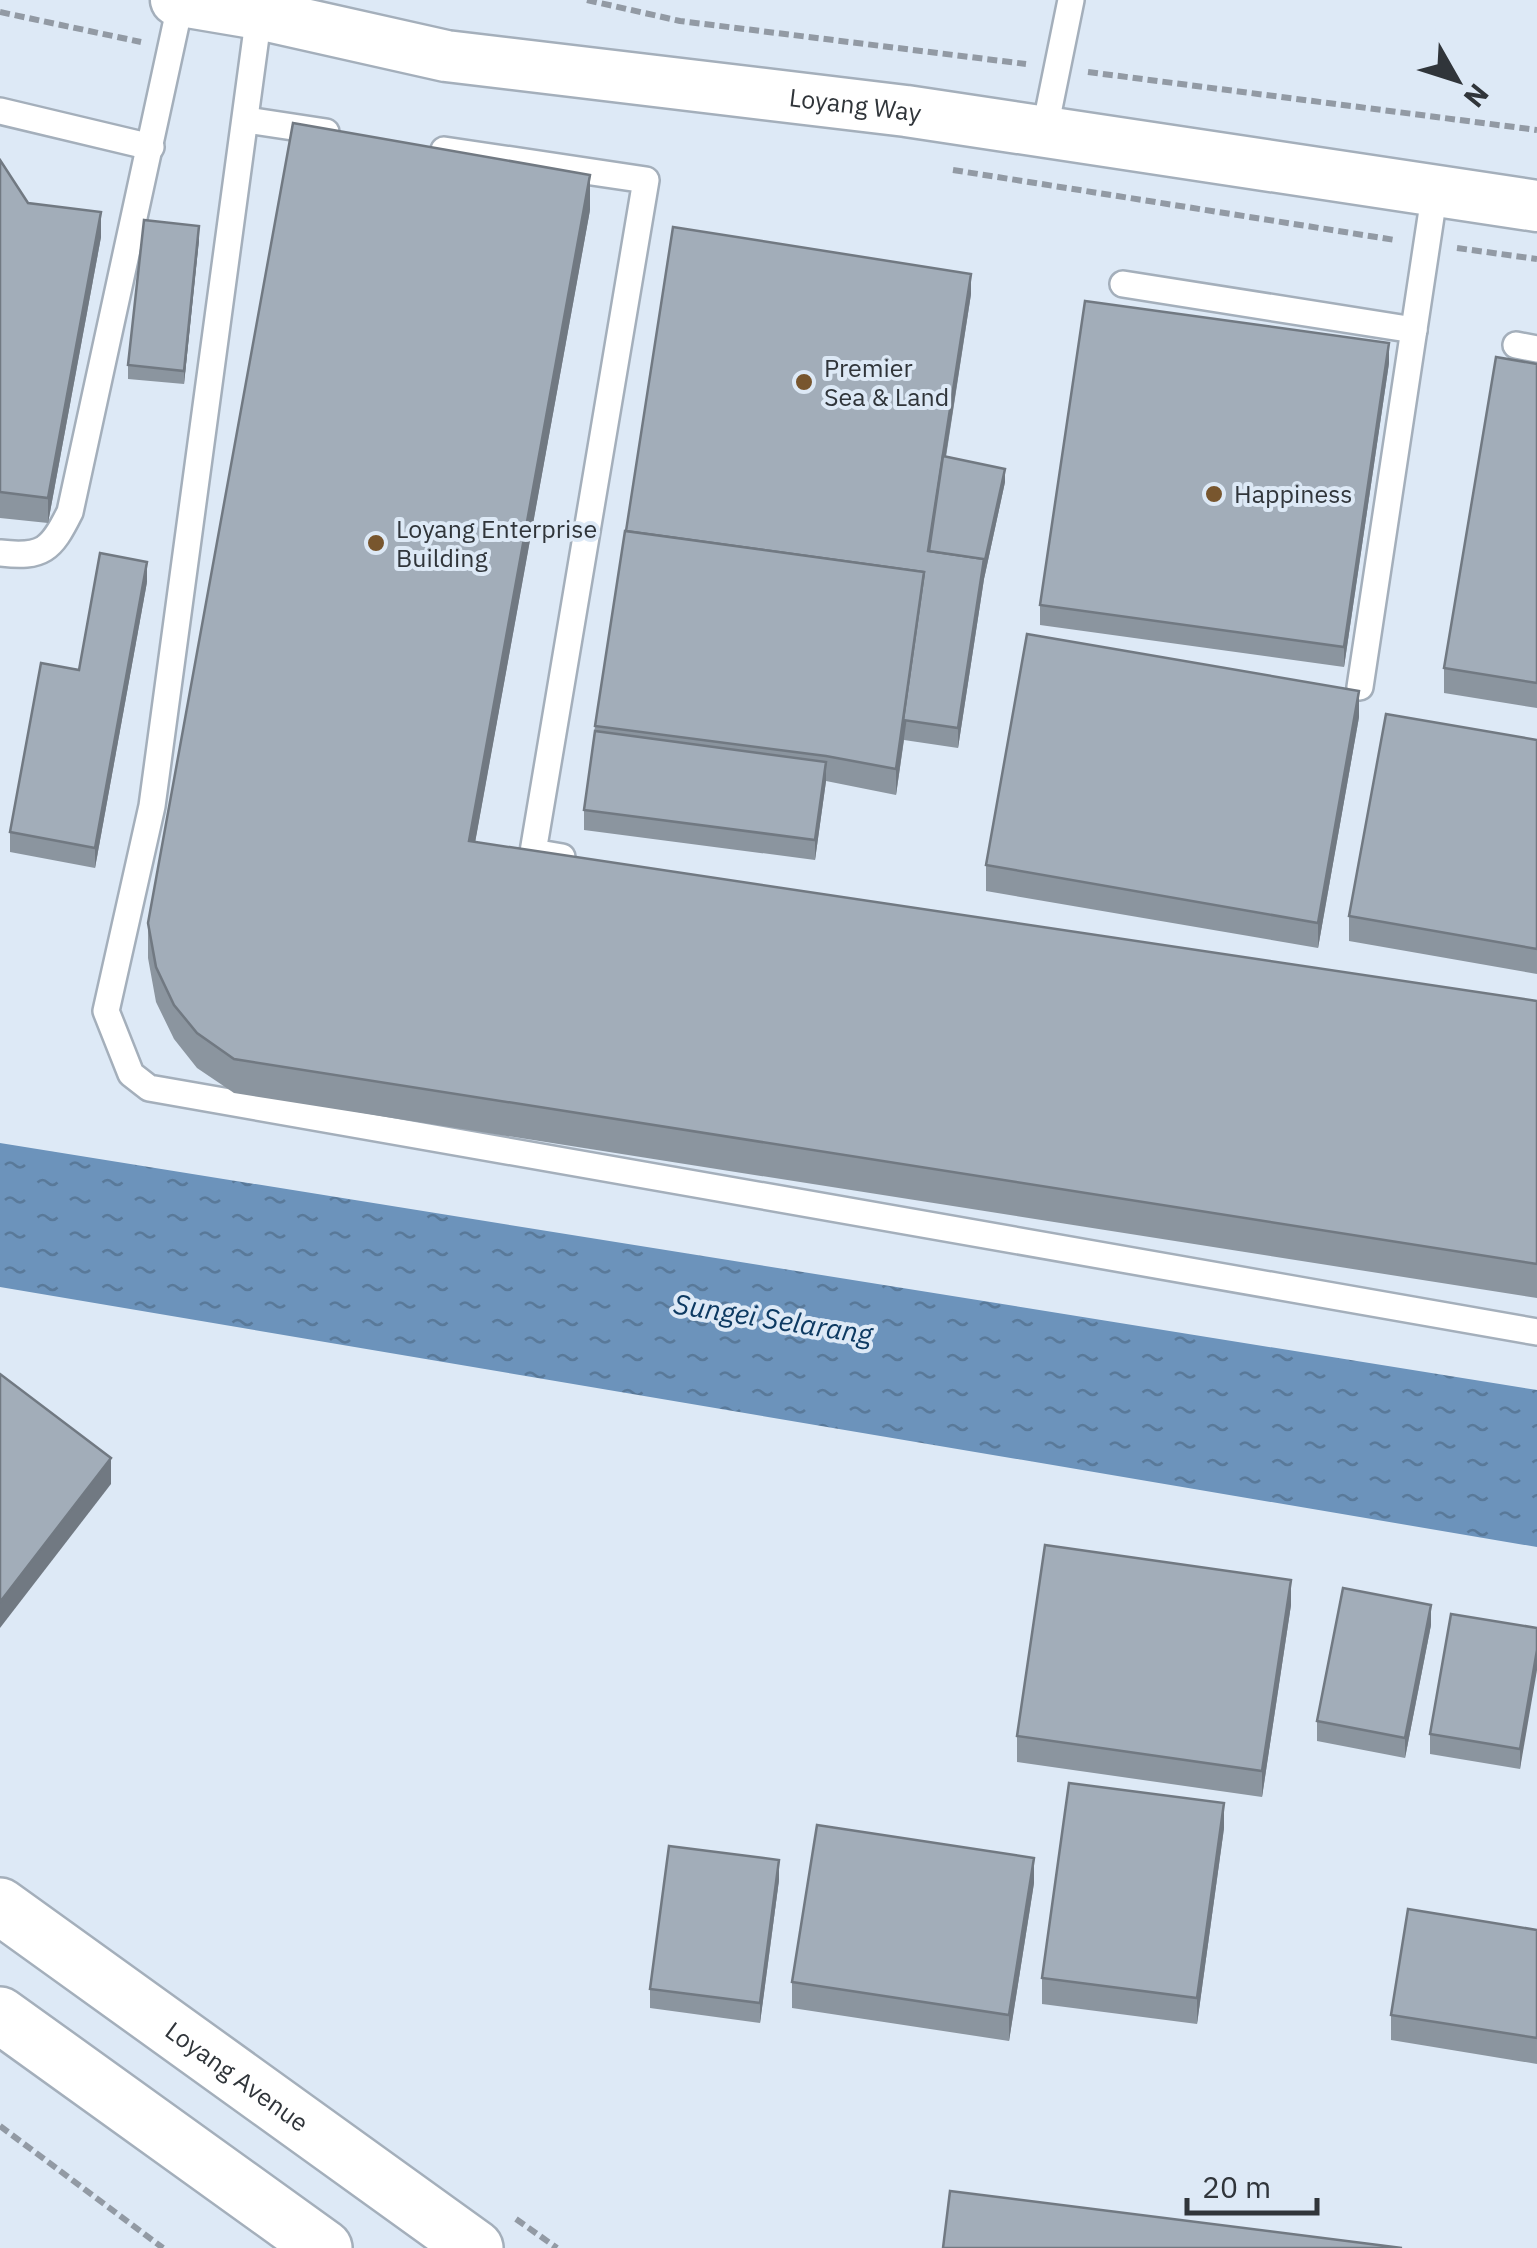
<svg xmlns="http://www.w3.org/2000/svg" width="1537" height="2248" font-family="'IBM Plex Sans',sans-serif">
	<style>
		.water { fill: url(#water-ripples) }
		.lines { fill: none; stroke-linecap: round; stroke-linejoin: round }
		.lane-casing { stroke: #a4afbb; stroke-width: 30 }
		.street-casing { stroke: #a4afbb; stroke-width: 55 }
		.primary-casing { stroke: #a4afbb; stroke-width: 60 }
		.path { stroke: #929aa4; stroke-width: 6; stroke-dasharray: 10 5; stroke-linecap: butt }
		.lane { stroke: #fff; stroke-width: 25 }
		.street { stroke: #fff; stroke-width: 50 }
		.primary { stroke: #fff; stroke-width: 55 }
		.wall { fill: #8b959f }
		.shaded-wall { fill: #717982 }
		.building { fill: #a2adb9; stroke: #717982; stroke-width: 2.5 }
		.poi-dot { fill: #78562e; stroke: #dde9f6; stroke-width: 4 }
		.labels { text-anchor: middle; stroke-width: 8; stroke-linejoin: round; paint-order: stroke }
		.street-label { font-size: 25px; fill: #30353a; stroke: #dde9f6 }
		.poi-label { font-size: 25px; fill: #30353a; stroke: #dde9f6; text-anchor: start }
		.water-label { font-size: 28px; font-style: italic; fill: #0d3a62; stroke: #dde9f6 }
	</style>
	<defs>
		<pattern id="water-ripples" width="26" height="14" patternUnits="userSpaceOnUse" patternTransform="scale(2.5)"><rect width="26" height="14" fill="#6c93bb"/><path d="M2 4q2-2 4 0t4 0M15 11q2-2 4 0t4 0" fill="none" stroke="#597999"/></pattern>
	</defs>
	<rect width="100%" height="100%" fill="#dde9f6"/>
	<path class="water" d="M0,1143L1537,1390V1547L0,1287Z"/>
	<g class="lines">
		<g class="lane-casing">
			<g id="lane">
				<path d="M259,14L152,806L106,1011L131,1074L149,1088L1537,1332"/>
				<path d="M0,111L151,147"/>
				<path d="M246,120L326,132"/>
				<path d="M1044,133L1071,0"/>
				<path d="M444,150L646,180L533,852L562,857"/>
				<path d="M1123,284L1414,330"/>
				<path d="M1516,345L1537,349"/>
				<path d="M0,553C43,558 51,550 70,512L181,1"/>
				<path d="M1360,687L1435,190"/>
			</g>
		</g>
		<g class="street-casing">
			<g id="street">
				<path id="s1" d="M176,0L259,14L446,56L906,111L1537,206"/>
			</g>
		</g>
		<g class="primary-casing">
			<g id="primary">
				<path id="s2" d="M0,1906L475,2248"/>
				<path d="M0,2015L324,2248"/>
			</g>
		</g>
		<g class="path">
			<path d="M587,0L680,21L1026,64"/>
			<path d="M0,12L141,42"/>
			<path d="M1088,72L1537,130"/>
			<path d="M953,170L1395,240"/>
			<path d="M1457,248L1537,259"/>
			<path d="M0,2126L163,2248"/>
			<path d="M516,2219L557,2248"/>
		</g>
		<use href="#lane" class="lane"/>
		<use href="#street" class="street"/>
		<use href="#primary" class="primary"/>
	</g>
	<g class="wall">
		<path d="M0,160L28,203L101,237L48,523L0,518Z"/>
		<path d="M590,210L475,842L1537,1001V1298L234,1093L197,1068L174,1039L156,1002L148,958V923Z"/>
		<path d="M199,240L184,384L128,379V365Z"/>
		<path d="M971,294L946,457L1005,482L984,579L958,748L904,740L896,795L826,781L815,860L584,830V810L595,726Z"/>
		<path d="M1389,363L1344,667L1040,625V605Z"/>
		<path d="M1537,364V708L1444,693V668Z"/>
		<path d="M147,582L95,868L10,852V832L79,670Z"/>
		<path d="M1359,717L1318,948L986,891V865Z"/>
		<path d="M1537,740V974L1349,941V916Z"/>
		<path d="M1291,1605L1262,1797L1017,1762V1736Z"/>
		<path d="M1431,1625L1405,1758L1317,1741V1721Z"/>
		<path d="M1537,1628L1520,1769L1430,1754V1734Z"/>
		<path d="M1224,1828L1197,2024L1042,2004V1978Z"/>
		<path d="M779,1880L760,2023L650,2008V1989Z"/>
		<path d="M1034,1883L1009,2041L792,2008V1982Z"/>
		<path d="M1537,1930V2064L1391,2040V2015Z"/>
	</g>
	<g class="shaded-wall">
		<path d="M590,175V210L469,876V841Z"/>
		<path d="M101,212V237L48,523V498Z"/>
		<path d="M199,226V240L184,384V371Z"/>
		<path d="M971,274V294L930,557H928Z"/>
		<path d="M1389,343V363L1344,667V647Z"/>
		<path d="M1005,469V482L984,579L958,748V728L984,559Z"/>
		<path d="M147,562V582L95,868V848Z"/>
		<path d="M924,572V597L896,795V769Z"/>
		<path d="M1359,691V717L1318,948V923Z"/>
		<path d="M826,762V781L815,860V840Z"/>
		<path d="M111,1458V1484L0,1628V1602Z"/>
		<path d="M1291,1580V1605L1262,1797V1771Z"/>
		<path d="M1431,1605V1625L1405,1758V1738Z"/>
		<path d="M1537,1650V1670L1520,1769V1749Z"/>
		<path d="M1224,1803V1828L1197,2024V1998Z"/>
		<path d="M1034,1858V1883L1009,2041V2015Z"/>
		<path d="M779,1860V1880L760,2023V2003Z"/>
	</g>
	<g class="building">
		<path d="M293,123L590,175L469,841L1537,1001V1264L234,1059L197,1033L174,1005L156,967L148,923Z"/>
		<path d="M0,160L28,203L101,212L48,498L0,492Z"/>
		<path d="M144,220L199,226L184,371L128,365Z"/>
		<path d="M673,227L971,274L928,551L984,559L958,728L903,720L924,572L626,531Z"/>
		<path d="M1085,301L1389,343L1344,647L1040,605Z"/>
		<path d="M1496,357L1537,364V683L1444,668Z"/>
		<path d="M943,456L1005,469L984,565V559L929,551Z"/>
		<path d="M625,531L924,572L896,769L826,756L595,726Z"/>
		<path d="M100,553L147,562L95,848L10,832L41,663L79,670Z"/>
		<path d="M1027,634L1359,691L1318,923L986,865Z"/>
		<path d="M1386,714L1537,740V949L1349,916Z"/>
		<path d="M595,731L826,762L815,840L584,810Z"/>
		<path d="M0,1374L111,1458L0,1602Z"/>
		<path d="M1045,1545L1291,1580L1262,1771L1017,1736Z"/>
		<path d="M1343,1588L1431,1605L1405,1738L1317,1721Z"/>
		<path d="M1451,1614L1537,1628V1650L1520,1749L1430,1734Z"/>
		<path d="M1069,1783L1224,1803L1197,1998L1042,1978Z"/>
		<path d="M817,1825L1034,1858L1009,2015L792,1982Z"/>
		<path d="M669,1846L779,1860L760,2003L650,1989Z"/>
		<path d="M1408,1909L1537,1930V2038L1391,2015Z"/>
		<path d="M950,2191L1402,2248H943Z"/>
	</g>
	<g class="poi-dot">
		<circle cx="804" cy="382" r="10"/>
		<circle cx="1214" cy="494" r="10"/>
		<circle cx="376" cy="543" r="10"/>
	</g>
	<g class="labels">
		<g class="street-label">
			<text dy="9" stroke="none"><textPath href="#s1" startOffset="688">Loyang Way</textPath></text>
			<text dy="9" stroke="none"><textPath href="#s2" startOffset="292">Loyang Avenue</textPath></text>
		</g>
		<g class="poi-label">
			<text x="824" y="377">Premier<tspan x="824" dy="29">Sea &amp; Land</tspan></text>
			<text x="1234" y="503">Happiness</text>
			<text x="396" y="538">Loyang Enterprise<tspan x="396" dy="29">Building</tspan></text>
		</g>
		<g class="water-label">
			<text transform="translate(773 1319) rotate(9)" y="10">Sungei Selarang</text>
		</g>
	</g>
	<g transform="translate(1457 80) rotate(129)" stroke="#dde9f6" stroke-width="8" paint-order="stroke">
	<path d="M0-8L18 38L0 25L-18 38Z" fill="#30353a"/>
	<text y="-15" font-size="28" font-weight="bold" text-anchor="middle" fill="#30353a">N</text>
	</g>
	<path d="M1187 2198v15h130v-15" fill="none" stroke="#30353a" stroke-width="5"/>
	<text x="1202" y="2198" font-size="30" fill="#30353a" stroke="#dde9f6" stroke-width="8" paint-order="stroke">20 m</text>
</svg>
